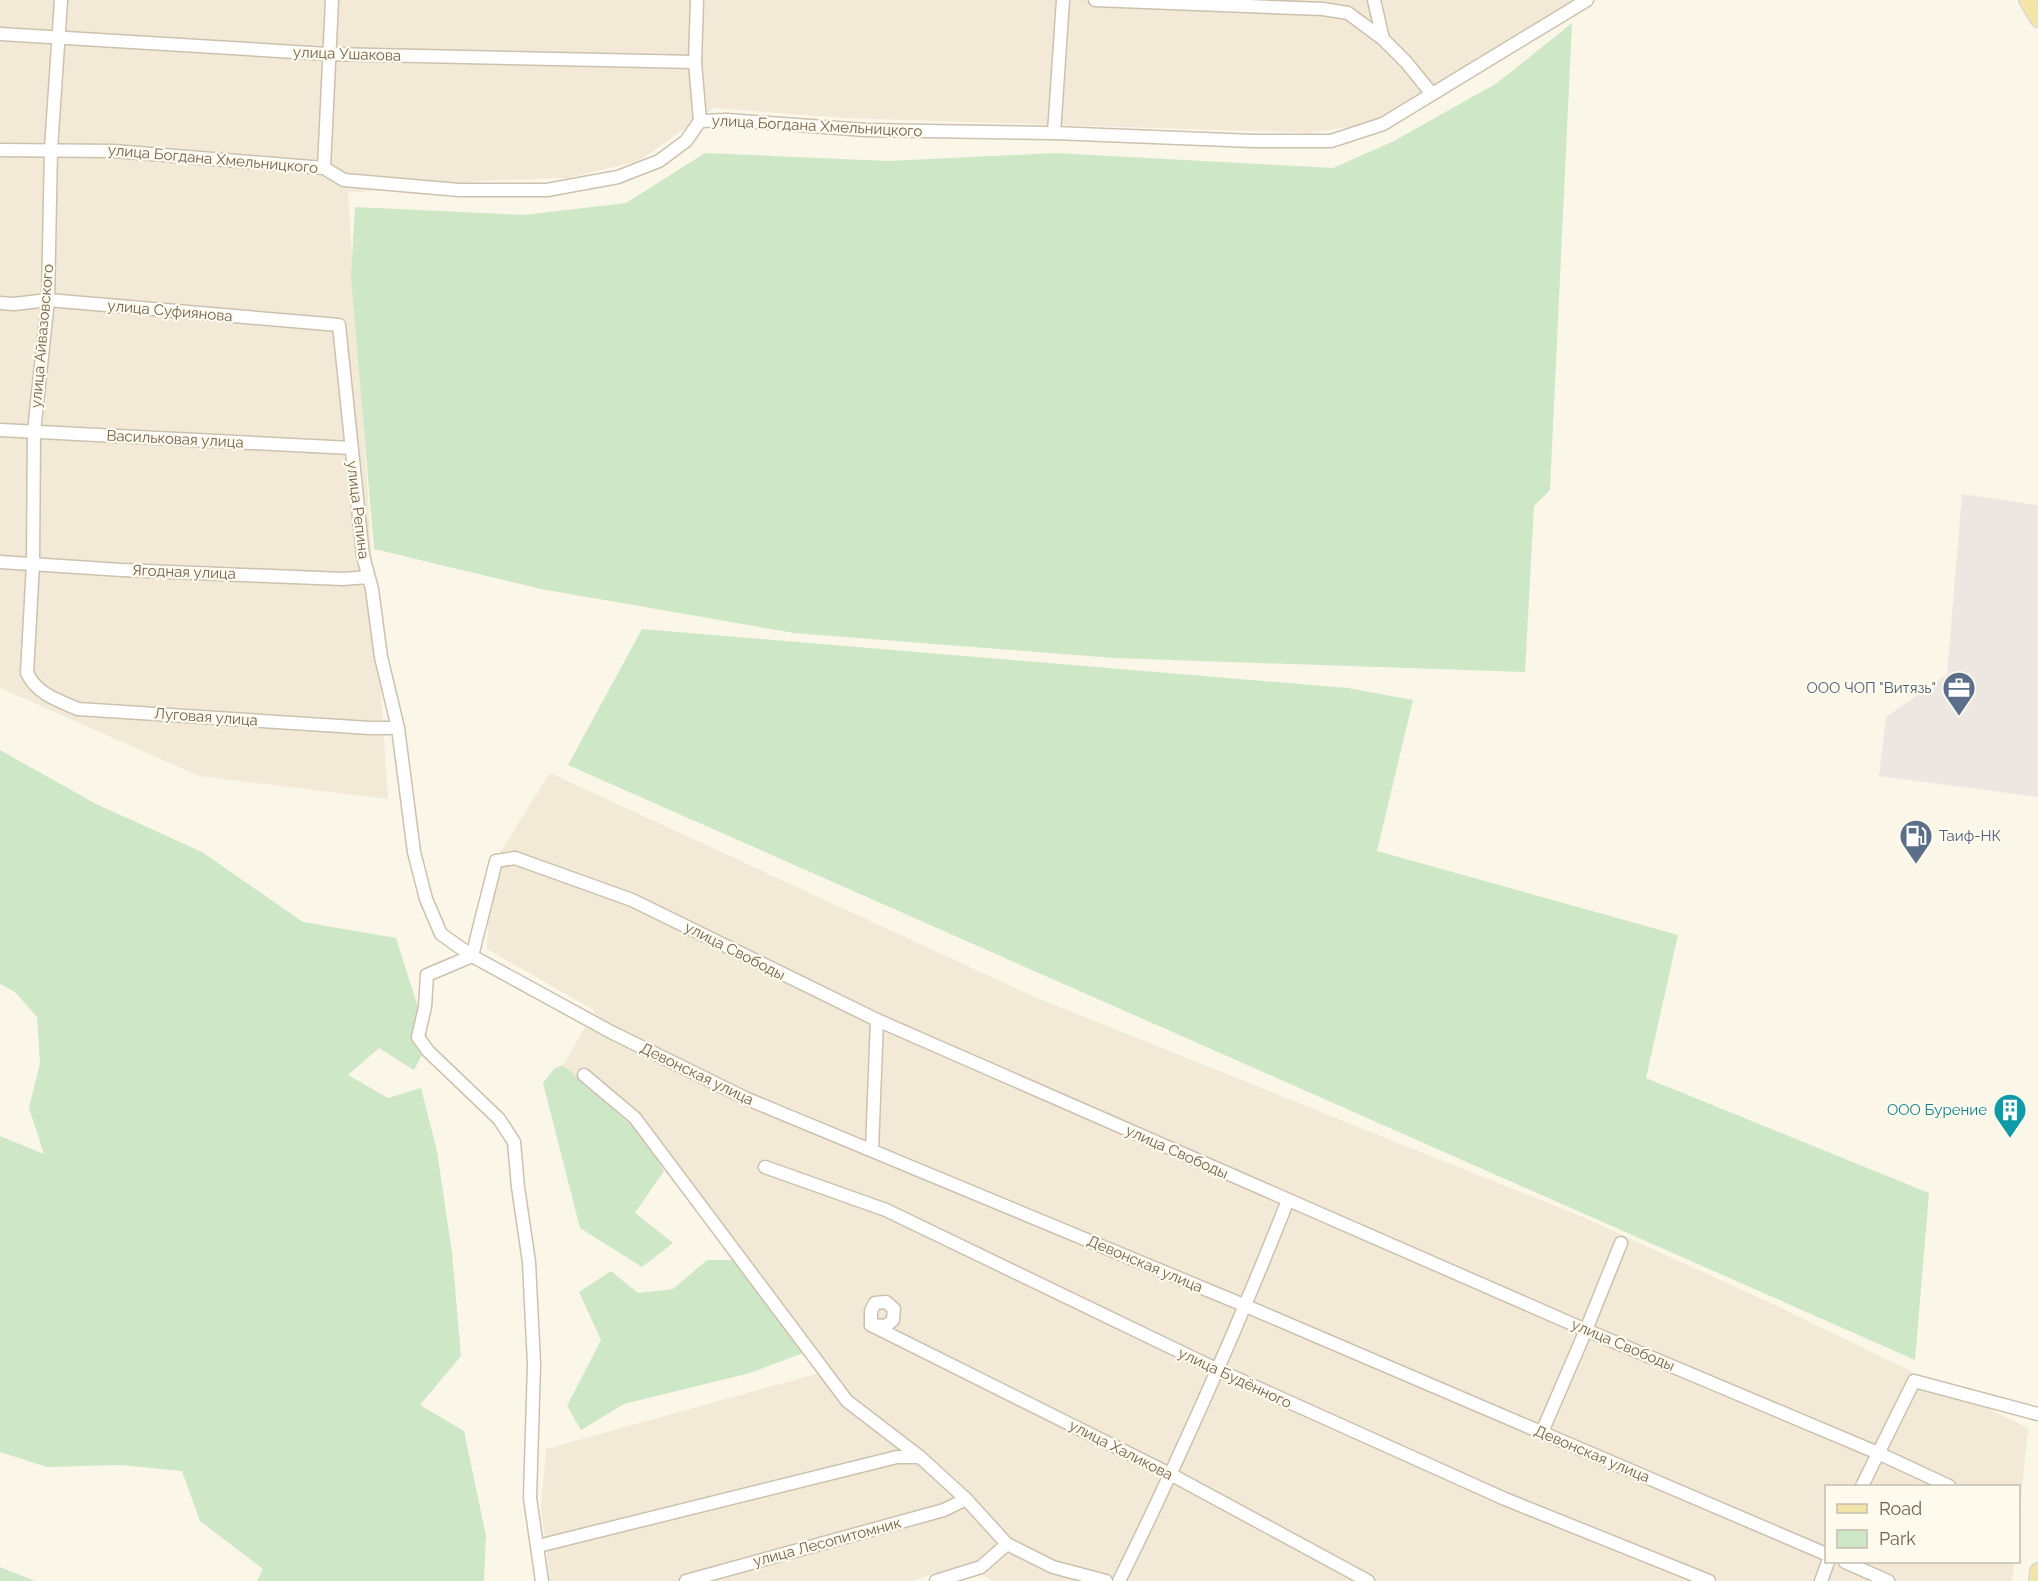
<svg xmlns="http://www.w3.org/2000/svg" width="2038" height="1581" font-family="Raleway,sans-serif">
	<style>
		.residential { fill: #f2ead7 }
		.industrial { fill: #ece8e1 }
		.green { fill: #cee7c7 }
		.lines { fill: none; stroke-linecap: round; stroke-linejoin: round }
		.minor-casing { stroke: #ccc1af; stroke-width: 15 }
		.major-casing { stroke: #dbd6d1; stroke-width: 18 }
		.minor { stroke: #fff; stroke-width: 12 }
		.major { stroke: #f3e5a7; stroke-width: 15 }
		.labels { text-anchor: middle; stroke-width: 4.5; stroke-linejoin: round; paint-order: stroke }
		.street-label { font-size: 15px; fill: #73624e; stroke: #fefaee }
		.service-label { font-size: 15px; fill: #4e5e75; stroke: #fefaee; text-anchor: end }
		.culture-label { font-size: 15px; fill: #0d838f; stroke: #fefaee; text-anchor: end }
	</style>
	<rect width="100%" height="100%" fill="#fbf7e8"/>
	<g class="residential">
		<path d="M0,0H1574L1381,122L1309,133L844,118L714,108L639,161L567,178L497,180L348,193L388,799L199,776L0,688Z"/>
		<path d="M550,773L1037,998L1583,1217L1779,1307L2028,1428L2019,1520L2018,1486H1826V1562H2014L2012,1581H994L962,1565L912,1581H550L541,1507L546,1449L819,1373L673,1180L643,1136L563,1065L595,1011L487,949L490,868Z"/>
	</g>
	<path class="industrial" d="M1962,494L2038,505V797L1879,776L1886,717L1947,674Z"/>
	<g class="green">
		<path d="M1572,23L1550,490L1534,506L1525,672L1114,658L794,633L541,589L374,549L351,276L355,207L524,215L626,203L705,153L888,161L1056,153L1333,168L1394,141L1497,83Z"/>
		<path d="M642,629L1348,688L1413,700L1377,851L1678,935L1646,1078L1929,1193L1915,1360L568,765Z"/>
		<path d="M0,750L96,804L202,852L303,922L396,938L429,1042L414,1070L379,1048L348,1075L388,1098L421,1088L437,1151L452,1253L461,1356L420,1405L464,1431L486,1536L484,1581H257L263,1569L200,1521L182,1471L121,1465L47,1467L0,1452V1136L44,1154L29,1108L40,1063L37,1017L15,992L0,984Z"/>
		<path d="M563,1065L643,1136L664,1171L635,1213L673,1243L642,1267L580,1228L543,1083L554,1069Z"/>
		<path d="M707,1260H735L803,1353L750,1373L624,1404L581,1430L567,1406L601,1340L579,1292L611,1271L638,1293L673,1289Z"/>
		<path d="M0,1567L35,1581H0Z"/>
	</g>
	<g class="lines">
		<g class="minor-casing">
			<g id="minor">
				<path d="M61,0L51,149L48,300L34,431L33,564L27,673C37,694 57,700 78,709L370,728H398"/>
				<path d="M697,0L695,62L700,121"/>
				<path d="M1095,0L1323,9L1348,13L1383,39L1406,62L1432,94"/>
				<path d="M1374,0L1383,39"/>
				<path d="M0,34L328,54L695,62"/>
				<path d="M1054,133L1063,0"/>
				<path d="M0,150L114,151L324,168L344,180L459,190H547L618,177L659,161L686,141L700,121L727,120L866,130L1054,133L1253,141H1331L1383,124L1587,0"/>
				<path d="M324,168L332,0"/>
				<path d="M0,303L14,304L48,300L339,325L363,556L372,589L381,657L398,728L414,852L426,899L441,934L472,956L611,1032L745,1098L1246,1306L1826,1554"/>
				<path d="M0,430L351,448"/>
				<path d="M0,562L122,570L343,579L368,577"/>
				<path d="M472,956L496,861L515,858L632,900L877,1020L1586,1330L1878,1453L1949,1486"/>
				<path d="M472,956L427,975L425,1007L418,1037L428,1051L499,1119L514,1142L518,1187L529,1262L534,1364L530,1498L542,1581"/>
				<path d="M584,1075L635,1118L847,1401L920,1457"/>
				<path d="M872,1150L877,1020"/>
				<path d="M765,1167L886,1210L1218,1370L1505,1499L1709,1581"/>
				<path d="M886,1302L894,1309L893,1320L886,1326L871,1325V1311L875,1303Z"/>
				<path d="M871,1325L1172,1475L1368,1581"/>
				<path d="M1542,1432L1586,1330L1621,1243"/>
				<path d="M1862,1486L1914,1381L2038,1414"/>
				<path d="M538,1546L897,1457H920L966,1499L1007,1544L1053,1567L1106,1581"/>
				<path d="M1845,1562L1888,1581"/>
				<path d="M686,1581L944,1510L966,1499"/>
				<path d="M936,1581L981,1567L1007,1544"/>
				<path d="M1119,1581C1181,1456 1237,1329 1288,1200"/>
				<path d="M1821,1581L1828,1562"/>
			</g>
		</g>
		<g class="major-casing">
			<g id="major">
				<path d="M2027,0L2038,19"/>
				<path d="M2037,1581L2038,1571"/>
			</g>
		</g>
		<use href="#minor" class="minor"/>
		<use href="#major" class="major"/>
	</g>
	<defs>
		<g id="office-pin" transform="scale(1.725)"><path d="M0 17L-7.5 6A9.5 9.5 0 1 1 7.5 6Z" fill="#5c6f8a" stroke="#fefaee"/><path d="M-6-3h4V-5.5h4V-3h4V5H-6ZM-1-4.5V-3h2v-1.5ZM-6 0V1H6V0Z" fill="#fff"/></g>
		<g id="fuel-pin" transform="scale(1.725)"><path d="M0 17L-7.5 6A9.5 9.5 0 1 1 7.5 6Z" fill="#5c6f8a" stroke="#fefaee"/><path d="M-5.5-6h7V0h2V4h1.3V-2.5L3-4.5l.8-.8L6-3V5H2.5V1h-1V6h-7ZM-4.2-4.7v3.2H.2V-4.7Z" fill="#fff"/></g>
		<g id="building-pin" transform="scale(1.725)"><path d="M0 17L-7.5 6A9.5 9.5 0 1 1 7.5 6Z" fill="#0f9aa8" stroke="#fefaee"/><path d="M-4-6H4V6H1V3H-1V6H-4ZM-2.5-4.3h1.7v1.8h-1.7ZM.8-4.3h1.7v1.8H.8ZM-2.5-1h1.7V.8h-1.7ZM.8-1h1.7V.8H.8Z" fill="#fff"/></g>
	</defs>
	<g fill-rule="evenodd">
		<use href="#office-pin" x="1959" y="688"/>
		<use href="#fuel-pin" x="1916" y="836"/>
		<use href="#building-pin" x="2010" y="1110"/>
	</g>
	<g class="labels">
		<g class="street-label">
			<text transform="translate(347 54) rotate(2)" y="5">улица Ушакова</text>
			<text transform="translate(817 126) rotate(3)" y="5">улица Богдана Хмельницкого</text>
			<text transform="translate(213 159) rotate(5)" y="5">улица Богдана Хмельницкого</text>
			<text transform="translate(170 311) rotate(5)" y="5">улица Суфиянова</text>
			<text transform="translate(42 336) rotate(-85)" y="5">улица Айвазовского</text>
			<text transform="translate(175 439) rotate(3)" y="5">Васильковая улица</text>
			<text transform="translate(358 510) rotate(83)" y="5">улица Репина</text>
			<text transform="translate(184 572) rotate(2)" y="5">Ягодная улица</text>
			<text transform="translate(206 717) rotate(4)" y="5">Луговая улица</text>
			<text transform="translate(735 951) rotate(27)" y="5">улица Свободы</text>
			<text transform="translate(697 1074) rotate(26)" y="5">Девонская улица</text>
			<text transform="translate(1177 1152) rotate(24)" y="5">улица Свободы</text>
			<text transform="translate(1145 1264) rotate(23)" y="5">Девонская улица</text>
			<text transform="translate(1623 1345) rotate(23)" y="5">улица Свободы</text>
			<text transform="translate(1235 1378) rotate(25)" y="5">улица Будённого</text>
			<text transform="translate(1121 1450) rotate(27)" y="5">улица Халикова</text>
			<text transform="translate(1592 1454) rotate(23)" y="5">Девонская улица</text>
			<text transform="translate(827 1542) rotate(-15)" y="5">улица Лесопитомник</text>
		</g>
		<g class="service-label">
			<text x="1936" y="693">ООО ЧОП "Витязь"</text>
			<text x="1939" y="841" text-anchor="start">Таиф-НК</text>
		</g>
		<g class="culture-label">
			<text x="1987" y="1115">ООО Бурение</text>
		</g>
	</g>
	<rect x="1825" y="1485" width="195" height="78" fill="#fefaee" stroke="#c6bdae" stroke-width="1.5"/>
	<rect x="1837" y="1504" width="30" height="9" fill="#f3e5a7" stroke="#c6bdae" stroke-width="1.5"/>
	<text x="1879" y="1515" font-size="18" fill="#73624e">Road</text>
	<rect x="1837" y="1530" width="30" height="18" fill="#cee7c7" stroke="#c6bdae" stroke-width="1.5"/>
	<text x="1879" y="1545" font-size="18" fill="#73624e">Park</text>
</svg>
